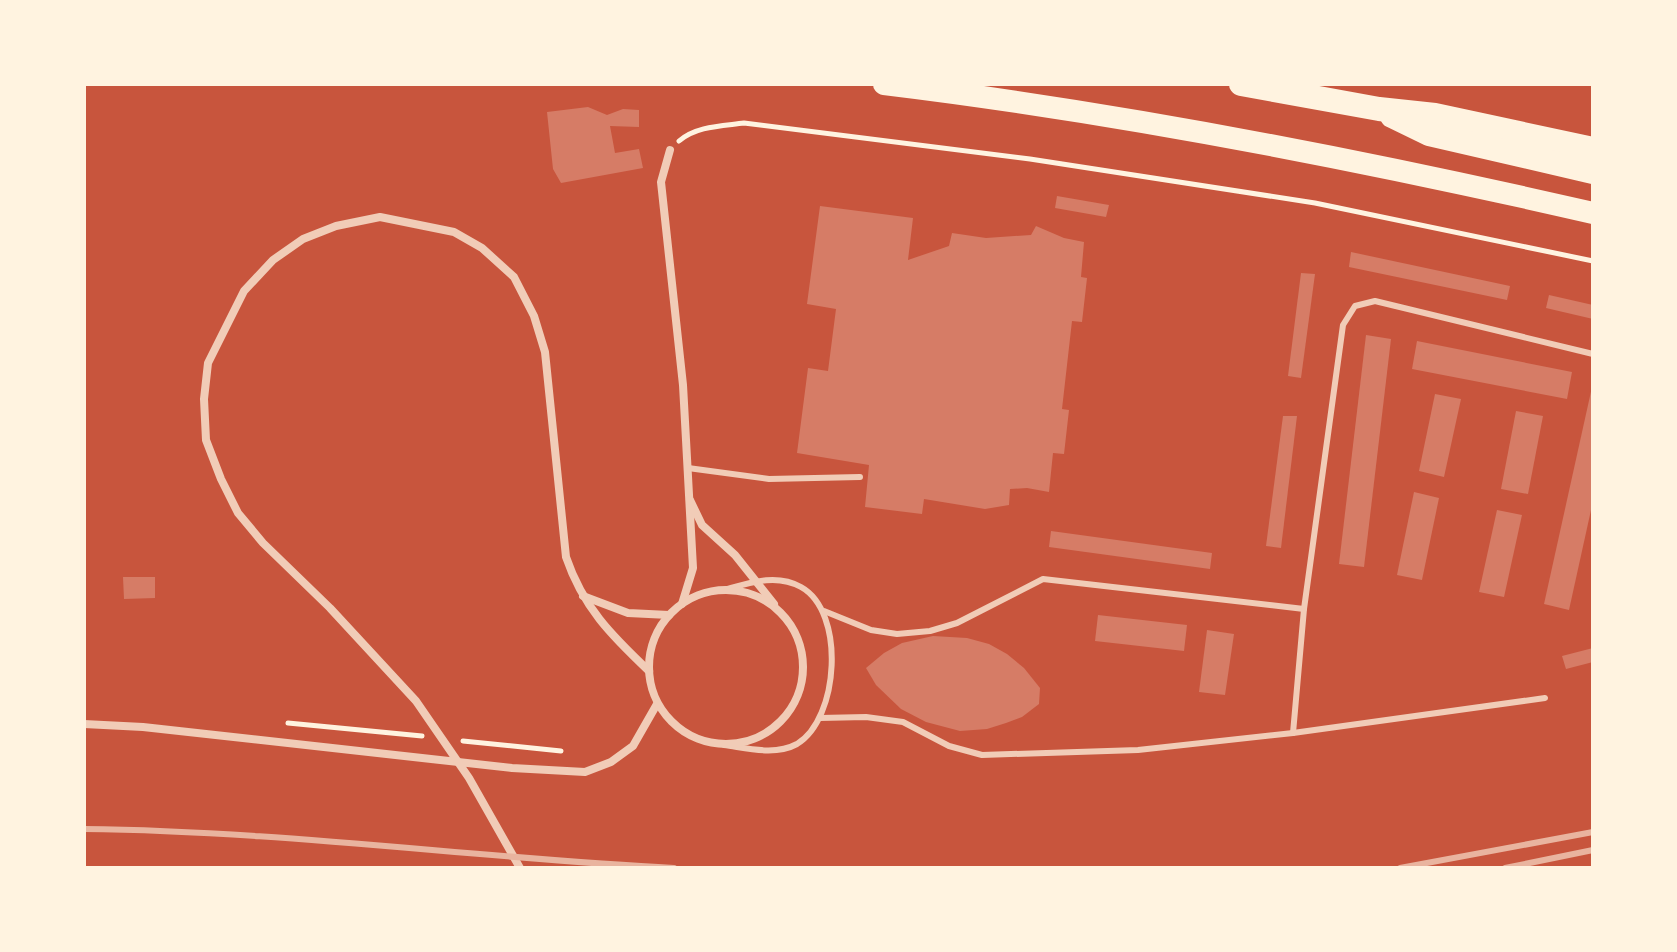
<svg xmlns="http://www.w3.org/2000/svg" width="1677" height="952" font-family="Manrope,sans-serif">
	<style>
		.building { fill: #d67c66 }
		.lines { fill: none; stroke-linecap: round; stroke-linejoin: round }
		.path { stroke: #fff3e0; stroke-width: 5 }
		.service { stroke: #f1ccb7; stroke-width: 6 }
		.minor { stroke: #f1ccb7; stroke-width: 8 }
		.trunk { stroke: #fff3e0; stroke-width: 22 }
		.motorway { stroke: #fff3e0; stroke-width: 24 }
		.rail { stroke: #e9b49f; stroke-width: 6 }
	</style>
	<rect width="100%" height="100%" fill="#c8553d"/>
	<g class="building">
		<path d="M588,107L607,115L623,109L639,110V127L610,126L615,153L639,149L643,168L561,183L553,169L547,112Z"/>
		<path d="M1057,196L1109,205L1106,217L1055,208Z"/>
		<path d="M820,206L913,218L908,260L949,246L952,233L986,238L1031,235L1036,226L1064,238L1084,242L1081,277L1087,278L1082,322L1072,321L1062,409L1069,410L1064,454L1053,453L1049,492L1027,488L1010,489L1009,505L985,509L924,499L922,514L865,507L869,465L797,453L808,368L828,371L836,309L807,304Z"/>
		<path d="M1351,252L1510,286L1507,300L1349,267Z"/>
		<path d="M1301,273L1315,274L1301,378L1288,376Z"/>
		<path d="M1549,295L1593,305V319L1546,308Z"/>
		<path d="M1366,335L1391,339L1364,567L1339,564Z"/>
		<path d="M1417,341L1572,372L1567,399L1412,369Z"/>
		<path d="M1592,387L1593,501L1569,610L1544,604Z"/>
		<path d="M1435,394L1461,399L1444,477L1419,471Z"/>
		<path d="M1516,411L1543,416L1528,494L1501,489Z"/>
		<path d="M1283,416H1297L1281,548L1266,546Z"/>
		<path d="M1414,492L1439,498L1422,580L1397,575Z"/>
		<path d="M1497,510L1522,515L1504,597L1479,592Z"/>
		<path d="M1051,531L1212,553L1210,569L1049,547Z"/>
		<path d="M123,577H155V598L124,599Z"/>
		<path d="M1098,615L1187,625L1184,651L1095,641Z"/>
		<path d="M1207,630L1234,634L1225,695L1199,692Z"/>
		<path d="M933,636L967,638L989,644L1007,654L1024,668L1040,688L1039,704L1022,717L1006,723L987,729L960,731L926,722L901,709L876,685L866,668L884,653L902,643Z"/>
		<path d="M1593,648V662L1566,669L1562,656Z"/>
	</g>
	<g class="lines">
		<g class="path">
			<path d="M679,141C696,126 722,126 744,123L1030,159L1315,203L1593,261"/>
			<path d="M288,723L422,736"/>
			<path d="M463,741L561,751"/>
		</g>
		<g class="service">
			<path d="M688,468L769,479L860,477"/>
			<path d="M724,590C749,583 776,573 801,587C846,612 839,719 797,744C775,756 747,748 724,745"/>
			<path d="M824,611L871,630L897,634L930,631L957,623L1043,579L1304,609"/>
			<path d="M820,718L866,717L903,722L949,746L982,755L1138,750L1293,733L1545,698"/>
			<path d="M1293,733L1304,609L1343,325L1355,306L1375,301L1593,354"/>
		</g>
		<g class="minor">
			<path d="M670,150L661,182L683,385L693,568L682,604"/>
			<path d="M690,500L702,525L735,555L774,604"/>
			<circle cx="726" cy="667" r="77"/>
			<path d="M583,596L628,613L669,615"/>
			<path d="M84,724L143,727L512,768L585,772L611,762L633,746L657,704"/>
			<path d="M520,868L469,778L416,701L330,608L263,543L238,513L221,479L206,440L204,399L208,363L244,291L273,260L303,239L336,226L380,217L454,232L482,248L514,277L534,316L545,352L566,557C583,607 611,635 649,671"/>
		</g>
		<path class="trunk" d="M884,84C1123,113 1358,159 1593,213"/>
		<g class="motorway">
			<path d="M1241,84L1379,109L1435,115L1593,149"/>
			<path d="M1392,116L1429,134L1593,172"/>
		</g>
		<g class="rail">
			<path d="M84,829C281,831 477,858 674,868"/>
			<path d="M1400,868L1593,832"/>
			<path d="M1505,868L1593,850"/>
		</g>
	</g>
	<rect width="1677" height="952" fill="none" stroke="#fff3e0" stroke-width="172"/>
</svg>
